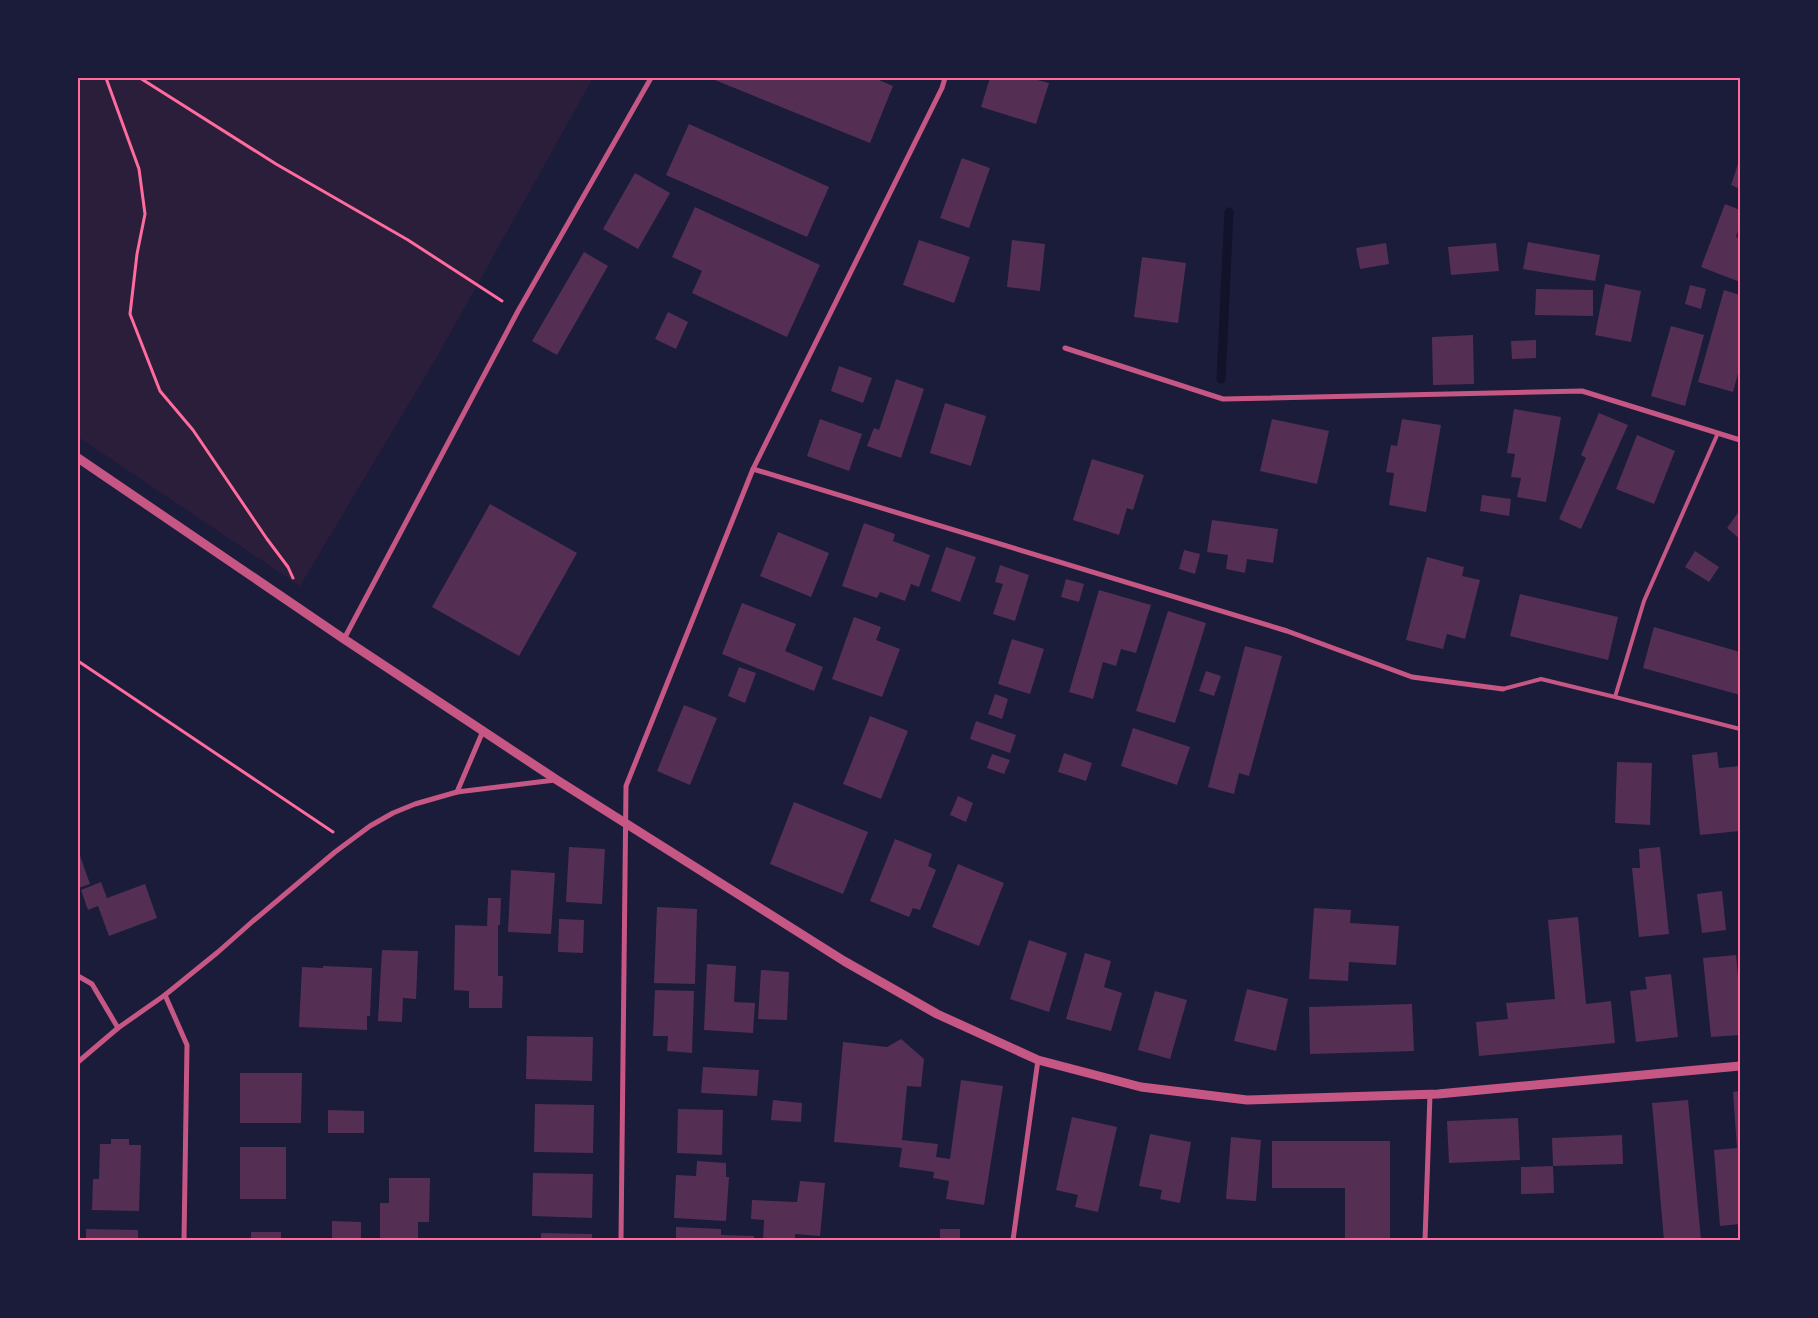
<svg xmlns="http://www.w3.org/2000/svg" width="1818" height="1318" font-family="'Titillium Web',sans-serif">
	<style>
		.green { fill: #2a1e3b }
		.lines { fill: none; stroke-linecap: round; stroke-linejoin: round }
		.stream { stroke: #12122b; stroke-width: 9 }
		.building { fill: #542f53 }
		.path { stroke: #ff6b9d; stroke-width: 3 }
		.service { stroke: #c65784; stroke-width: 4 }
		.minor { stroke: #c65784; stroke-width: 5 }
		.tertiary { stroke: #c65784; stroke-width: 9 }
		.neatline { fill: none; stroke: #ff6b9d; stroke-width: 2 }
	</style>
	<rect width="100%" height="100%" fill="#1b1b3a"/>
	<path class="green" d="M78,78H593L438,355L300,586L78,437Z"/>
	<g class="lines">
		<path class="stream" d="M1221,379L1229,212"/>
	</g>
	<g class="building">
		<path d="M710,78H874L893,86L870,143Z"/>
		<path d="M990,78H1030L1049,83L1036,124L981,107Z"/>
		<path d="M689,124L829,187L807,237L666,175Z"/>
		<path d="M962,158L990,168L969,228L940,218Z"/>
		<path d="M1739,161L1740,162V189L1731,185Z"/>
		<path d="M635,173L670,193L638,249L603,229Z"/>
		<path d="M1725,204L1740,210V224L1736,237L1740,239V282L1701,267Z"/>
		<path d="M695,207L820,265L787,337L692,293L702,271L672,257Z"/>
		<path d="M919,240L970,257L954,303L903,285Z"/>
		<path d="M1012,240L1045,244L1040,291L1007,287Z"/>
		<path d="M1528,242L1600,255L1595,281L1523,269Z"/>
		<path d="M1386,243L1389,264L1360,269L1356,248Z"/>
		<path d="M1496,243L1499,271L1451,275L1448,247Z"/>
		<path d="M584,252L608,266L557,355L532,341Z"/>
		<path d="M1142,257L1186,263L1178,323L1134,317Z"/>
		<path d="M1605,284L1641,291L1631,342L1595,335Z"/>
		<path d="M1690,285L1706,289L1701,309L1685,304Z"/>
		<path d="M1536,289L1593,290V316L1535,315Z"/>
		<path d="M1724,290L1740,295V366L1733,392L1698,382Z"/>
		<path d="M668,312L688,322L676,349L655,339Z"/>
		<path d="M1671,326L1704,335L1685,406L1651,396Z"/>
		<path d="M1473,335L1474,384L1433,385L1432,337Z"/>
		<path d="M1536,340V358L1512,359L1511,341Z"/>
		<path d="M839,366L872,378L863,403L831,391Z"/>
		<path d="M896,379L924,389L901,458L867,446L874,428L879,430Z"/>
		<path d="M945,403L986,416L971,466L930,453Z"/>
		<path d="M1514,409L1561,417L1546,502L1517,497L1521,478L1511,477L1515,454L1507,453Z"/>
		<path d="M1599,413L1628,425L1581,529L1559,519L1586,458L1581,455Z"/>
		<path d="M820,419L862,434L849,471L807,456Z"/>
		<path d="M1272,419L1329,431L1317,484L1260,471Z"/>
		<path d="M1402,419L1441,425L1426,512L1389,505L1394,473L1386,472L1391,445L1397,446Z"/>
		<path d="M1637,435L1675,451L1654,504L1616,489Z"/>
		<path d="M1092,459L1144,475L1133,510L1127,508L1119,535L1073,520Z"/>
		<path d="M1482,495L1511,499L1509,516L1480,511Z"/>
		<path d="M490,504L577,553L519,656L432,607Z"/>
		<path d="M1740,510V539L1727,528Z"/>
		<path d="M1212,520L1278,529L1273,563L1247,559L1245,573L1226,569L1228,555L1207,552Z"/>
		<path d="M864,523L895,534L893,541L930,555L919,587L911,584L905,601L880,592L877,598L842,586Z"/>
		<path d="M778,532L829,553L811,597L760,576Z"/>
		<path d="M946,547L976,557L960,602L931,591Z"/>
		<path d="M1184,550L1200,554L1195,574L1179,569Z"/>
		<path d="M1695,551L1719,567L1709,582L1685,567Z"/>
		<path d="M1427,557L1464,567L1462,576L1480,580L1465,639L1447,634L1443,649L1406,640Z"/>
		<path d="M1000,565L1029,575L1015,621L993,614L1003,584L995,582Z"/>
		<path d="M1066,579L1084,584L1079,602L1061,597Z"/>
		<path d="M1099,590L1151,605L1136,653L1121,649L1116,666L1103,662L1093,699L1069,692Z"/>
		<path d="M1520,594L1618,617L1608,660L1510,636Z"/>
		<path d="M742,603L796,624L785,651L823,667L814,691L722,654Z"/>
		<path d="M1168,611L1206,623L1175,723L1136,711Z"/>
		<path d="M854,617L881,627L876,640L900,649L882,697L832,679Z"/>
		<path d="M1654,627L1740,652V695L1643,668Z"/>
		<path d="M1012,639L1044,649L1030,694L998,684Z"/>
		<path d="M1245,646L1282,656L1249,776L1239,773L1234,794L1208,787Z"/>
		<path d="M739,667L756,673L745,703L728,696Z"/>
		<path d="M1206,671L1221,676L1214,696L1199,691Z"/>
		<path d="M995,694L1008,699L1002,719L988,714Z"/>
		<path d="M684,705L717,718L690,785L657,771Z"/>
		<path d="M870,716L908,731L881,799L843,784Z"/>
		<path d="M976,721L1016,735L1010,753L970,739Z"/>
		<path d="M1133,728L1190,747L1177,785L1121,766Z"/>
		<path d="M1717,752L1719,768L1740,766V831L1700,835L1692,755Z"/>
		<path d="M1064,753L1092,763L1086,781L1058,772Z"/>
		<path d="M992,754L1010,760L1004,774L987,768Z"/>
		<path d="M1617,762L1652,763L1650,825L1615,823Z"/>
		<path d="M958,796L973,803L966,822L950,815Z"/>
		<path d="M794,802L868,832L843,894L770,864Z"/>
		<path d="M895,839L932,854L928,866L936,870L920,910L913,908L909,917L870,901Z"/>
		<path d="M569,847L605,849L602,904L566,902Z"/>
		<path d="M1660,847L1669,934L1639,937L1632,868H1640L1639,849Z"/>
		<path d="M78,850L90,884L78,888Z"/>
		<path d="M958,864L1004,883L979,946L932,927Z"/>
		<path d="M511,870L555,873L551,934L508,932Z"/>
		<path d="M101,882L107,898L145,884L157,918L109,936L98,906L88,910L81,890Z"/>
		<path d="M1722,891L1726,930L1702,933L1697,894Z"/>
		<path d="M488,898H501L500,925H498V976H503L502,1008H469V991L454,990L455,925L487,926Z"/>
		<path d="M657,907L697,909L695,984L654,983Z"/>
		<path d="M1314,908L1351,910L1350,923L1399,926L1396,965L1349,962L1348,981L1309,979Z"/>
		<path d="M1578,917L1586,1004L1611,1001L1615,1043L1479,1056L1476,1022L1508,1019L1506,1003L1555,999L1548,920Z"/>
		<path d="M559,919L584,920L583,953L558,952Z"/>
		<path d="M1029,940L1067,953L1049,1012L1010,999Z"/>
		<path d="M382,950L418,951L416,999L403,998L402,1022L378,1021Z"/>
		<path d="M1085,953L1111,961L1104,987L1122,993L1111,1031L1066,1019Z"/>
		<path d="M1736,955L1740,997V1035L1711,1037L1703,958Z"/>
		<path d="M707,964L736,966L734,1002L755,1003L753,1033L704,1030Z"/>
		<path d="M323,966L372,968L370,1016H367V1030L299,1027L302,967L323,968Z"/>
		<path d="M761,970L789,972L787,1020L758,1019Z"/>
		<path d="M1671,974L1678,1037L1636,1042L1630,991L1647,989L1645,977Z"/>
		<path d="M1247,989L1288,999L1276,1051L1234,1041Z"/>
		<path d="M655,990L694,991L692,1053L667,1051L668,1036H653Z"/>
		<path d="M1155,991L1187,1000L1170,1059L1138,1050Z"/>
		<path d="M1412,1004L1414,1051L1310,1054L1309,1007Z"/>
		<path d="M527,1036L593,1037L592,1081L526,1079Z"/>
		<path d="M901,1039L924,1059L921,1087L907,1086L902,1140L938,1144L936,1157L950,1159L961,1080L1003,1086L984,1205L946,1199L949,1181L933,1178L934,1172L899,1167L902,1148L834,1142L843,1042L887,1047Z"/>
		<path d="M703,1067L759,1070L757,1096L701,1093Z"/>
		<path d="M240,1073H302L301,1123H240Z"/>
		<path d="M1740,1091V1224L1720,1226L1714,1150L1737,1148L1733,1092Z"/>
		<path d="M773,1100L802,1103L801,1122L771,1120Z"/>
		<path d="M1688,1100L1701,1240H1664L1652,1103Z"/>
		<path d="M535,1104L594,1105L593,1153L534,1152Z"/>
		<path d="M678,1109L723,1110L722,1155L677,1153Z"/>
		<path d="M328,1110L364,1111V1133H328Z"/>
		<path d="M1072,1117L1117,1127L1098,1212L1075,1207L1078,1195L1056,1190Z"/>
		<path d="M1518,1118L1520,1160L1449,1163L1447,1121Z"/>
		<path d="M1150,1134L1191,1142L1180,1203L1160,1199L1162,1190L1139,1186Z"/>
		<path d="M1622,1135L1623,1164L1553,1166L1554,1193L1521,1194V1167L1553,1166L1552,1138Z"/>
		<path d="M1231,1137L1261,1140L1256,1201L1226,1199Z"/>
		<path d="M111,1139H129V1145H141L139,1211L92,1210L93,1179H99L100,1144H111Z"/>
		<path d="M1272,1141H1390V1240H1345V1188H1272Z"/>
		<rect x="240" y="1147" width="46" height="52"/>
		<path d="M697,1161L726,1163V1177H729L726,1221L674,1218L676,1175L696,1176Z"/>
		<path d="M533,1173L593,1174L592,1218L532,1216Z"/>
		<path d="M389,1178H430L429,1222H418V1240H380V1203H389Z"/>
		<path d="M800,1181L825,1183L820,1236L795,1234V1240H763L764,1220L751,1219L752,1200L797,1202Z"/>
		<path d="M332,1221L361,1222V1240H332Z"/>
		<path d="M676,1227L721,1229V1235L754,1236V1240H676Z"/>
		<path d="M86,1229L138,1230V1240H86Z"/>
		<rect x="940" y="1229" width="20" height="11"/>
		<rect x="251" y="1232" width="30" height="8"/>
		<path d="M541,1233L592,1234V1240H541Z"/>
	</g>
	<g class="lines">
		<g class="path">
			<path d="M106,78L139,169L145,214L137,254L130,314L160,391L193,430L267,539L288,567L293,578"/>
			<path d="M140,78L276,164L408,240L502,301"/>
			<path d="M78,661L333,832"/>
		</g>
		<g class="service">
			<path d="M1503,689L1541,679L1615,697L1644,601L1718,433"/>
			<path d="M1615,697L1740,729"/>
		</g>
		<g class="minor">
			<path d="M1065,348L1223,399L1582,391L1740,440"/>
			<path d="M753,469L1287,631L1412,677L1503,689"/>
			<path d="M344,639L518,311L651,78"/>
			<path d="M457,792L483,731"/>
			<path d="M78,976L92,984L118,1028"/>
			<path d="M165,995L187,1045L184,1240"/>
			<path d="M78,1062L118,1028L165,995L218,952L253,921L335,852L370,826L393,813L415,804L457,792L555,780"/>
			<path d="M621,1240L626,786L753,469L942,88L945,78"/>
			<path d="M1013,1240L1038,1060"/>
			<path d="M1425,1240L1430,1094"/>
		</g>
		<path class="tertiary" d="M78,458L344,639L557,780L844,961L937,1014L1038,1060L1141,1087L1247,1100L1438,1094L1740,1066"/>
	</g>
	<rect width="1818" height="1318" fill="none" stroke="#1b1b3a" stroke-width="158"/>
	<rect x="79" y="79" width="1660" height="1160" class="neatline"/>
</svg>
